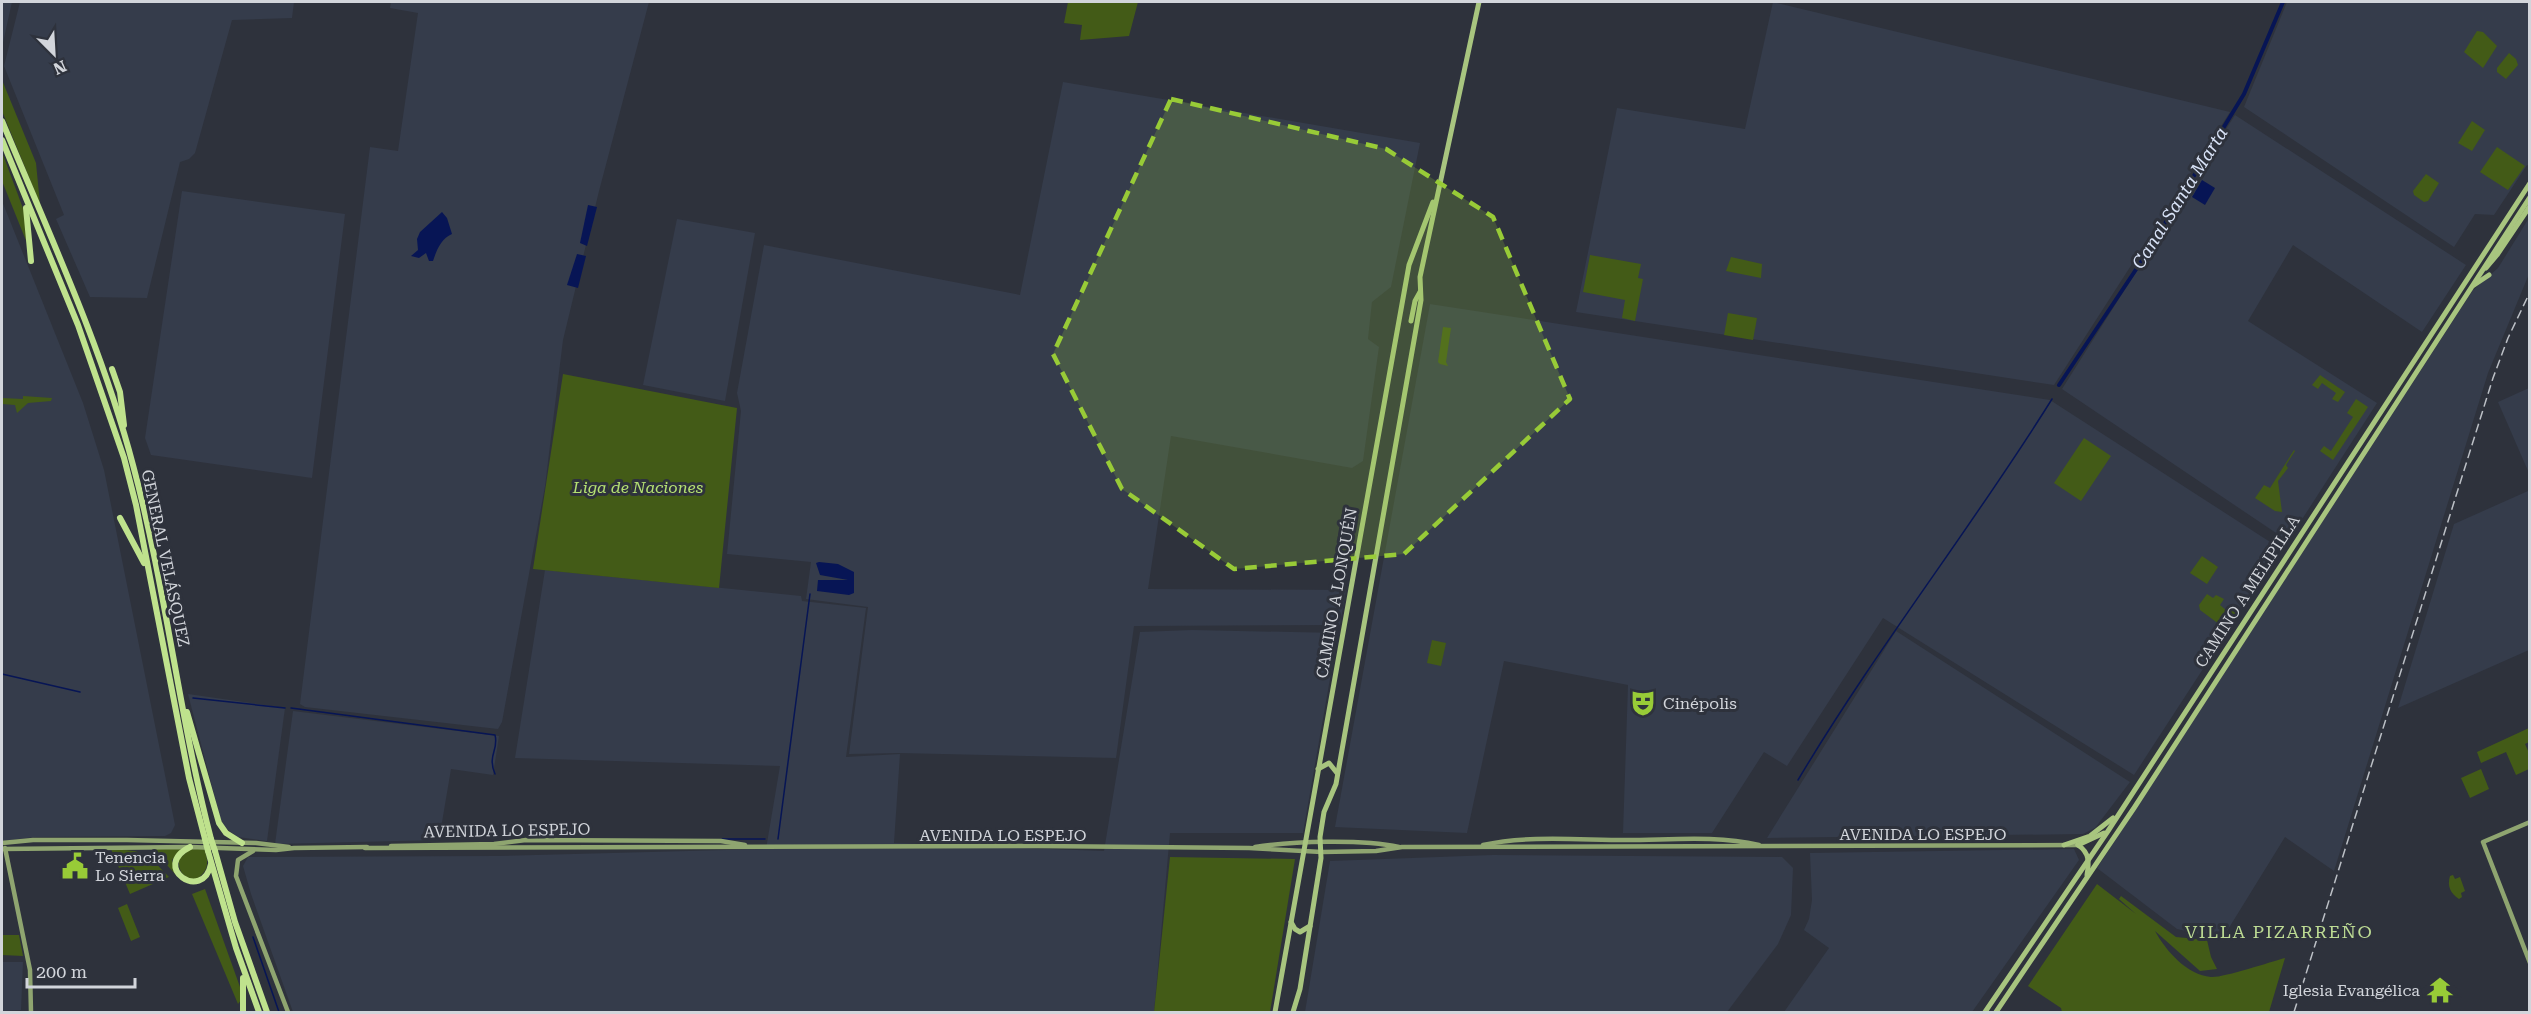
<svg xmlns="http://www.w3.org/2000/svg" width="2531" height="1014" font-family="'Roboto Serif',serif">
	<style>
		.built { fill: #353c4b }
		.green { fill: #435b17 }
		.water { fill: #071555 }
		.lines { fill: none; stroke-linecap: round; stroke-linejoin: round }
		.stream { stroke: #071555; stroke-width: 1.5 }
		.canal { stroke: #071555; stroke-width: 4 }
		.secondary { stroke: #8fa570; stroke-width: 4.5 }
		.primary { stroke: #a8c57f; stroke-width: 5 }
		.highway { stroke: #bfe28d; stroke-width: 6 }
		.rail { stroke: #bcc0c6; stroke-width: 1.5; stroke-dasharray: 9 4.5; stroke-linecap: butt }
		.highway-bridge { stroke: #bfe28d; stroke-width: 6 }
		.marked { fill: #98cb37; fill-opacity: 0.2; stroke: #98cb37; stroke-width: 4.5; stroke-dasharray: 12 8; stroke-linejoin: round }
		.labels { text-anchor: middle; stroke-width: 6; stroke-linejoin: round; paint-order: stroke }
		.park-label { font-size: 16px; font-style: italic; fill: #b5e173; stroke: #2e323c }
		.street-label { font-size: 16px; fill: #d2d5db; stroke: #2e323c }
		.poi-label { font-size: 16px; fill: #d2d5db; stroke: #2e323c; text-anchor: start }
		.water-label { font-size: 18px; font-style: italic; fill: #d9e3f7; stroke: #2e323c }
		.neighbourhood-label { font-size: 18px; letter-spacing: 1.5px; fill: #bddb94; stroke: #2e323c }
	</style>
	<rect width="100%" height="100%" fill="#2e323c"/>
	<g class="built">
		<path d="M2,2H12L2,47Z"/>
		<path d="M20,2H294L292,18L232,20L195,153L189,159L180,162L147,298L90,297L56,219L64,215L4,66Z"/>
		<path d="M391,2H649L599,191L563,340L545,486L502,722L498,729L305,707L300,704L370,147L398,151L418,13L390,8Z"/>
		<path d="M1773,2L2230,112L2054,385L1576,312L1617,108L1745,129Z"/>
		<path d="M2287,2H2529V166L2527,165L2494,215L2475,214L2454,247L2244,107Z"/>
		<path d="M1063,82L1420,143L1391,287L1372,302L1368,339L1379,347L1363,461L1352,468L1171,436L1148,589L1346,590L1340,625L1134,626L1116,758L900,753L849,754L868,607L806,599L811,562L727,554L741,411L737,393L764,245L1020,295Z"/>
		<path d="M2235,115L2466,265L2422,332L2293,245L2248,321L2377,403L2288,541L2062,389Z"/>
		<path d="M182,191L345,214L312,478L151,455L145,438Z"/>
		<path d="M2,201L83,403L104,470L175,825L171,833L165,836L35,837L2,841Z"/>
		<path d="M2529,218V274L2488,373L2334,871L2285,837L2227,931L2200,934L2177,929L2097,868L2473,290L2498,268Z"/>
		<path d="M677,219L755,233L725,401L643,385Z"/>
		<path d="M1430,304L2050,400L2281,549L2134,775L1883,618L1787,766L1764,752L1712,833H1623L1628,685L1504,661L1467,833L1335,827Z"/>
		<path d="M2529,388V473L2498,402Z"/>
		<path d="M2528,491L2529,650L2398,708L2454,524Z"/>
		<path d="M545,570L801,596L802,601L866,608L846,757L900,754L894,843L1104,851L1140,632L1192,630L1338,633L1303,833H1170L1154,1012H293L251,894L243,866L248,857L497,856L766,849L780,766L515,758Z"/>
		<path d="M1896,631L2130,782L2095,828L2083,834L1767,838Z"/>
		<path d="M188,694L285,708L267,841L238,837L228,830L221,821Z"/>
		<path d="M293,711L499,736L493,775L451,769L439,840L275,844Z"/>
		<path d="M2074,849L2079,860L1972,1012H1784L1829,948L1804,930L1809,919L1812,900L1810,853Z"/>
		<path d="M1493,855L1782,857L1793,868L1791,915L1778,944L1727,1012H1305L1330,861Z"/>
		<path d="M2,962H23L21,1010L2,1011Z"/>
	</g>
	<g class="green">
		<path d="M1068,2H1138L1129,36L1080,40L1082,25L1064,23Z"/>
		<path d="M2477,31L2483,32L2497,46L2483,68L2464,52Z"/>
		<path d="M2509,53L2516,59L2518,65L2506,79L2497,72V68Z"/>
		<path d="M2,80L36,163L40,204L2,111Z"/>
		<path d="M2472,121L2485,130L2472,151L2458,143Z"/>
		<path d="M2497,147L2525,166L2508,190L2480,172Z"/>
		<path d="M2,152L24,211L27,243L2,181Z"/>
		<path d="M2426,174L2439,183L2428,201L2424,202L2414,195L2413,191Z"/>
		<path d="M1590,255L1641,264L1638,278L1643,279L1635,321L1622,318L1625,300L1583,292Z"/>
		<path d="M1731,257L1762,264L1761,278L1726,271Z"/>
		<path d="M1728,313L1757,318L1753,340L1724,335Z"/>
		<path d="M1443,327L1451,328L1446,362L1448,366L1440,364L1438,362Z"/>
		<path d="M563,374L737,408L719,588L533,569Z"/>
		<path d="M2320,375L2345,392L2338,402L2332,399L2336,393L2322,383L2318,389L2312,385Z"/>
		<path d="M23,396L52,398L51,401L28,403L17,413L15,405L2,404V398L23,399Z"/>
		<path d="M2356,399L2368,407L2333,460L2320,451L2324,446L2331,451L2353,417L2347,413Z"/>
		<path d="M2084,438L2111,456L2081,501L2054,483Z"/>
		<path d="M2294,450L2295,451L2286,465L2288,468L2278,481L2282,512L2275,511L2255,498L2264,485L2270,488Z"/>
		<path d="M2202,556L2218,567L2207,584L2190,573Z"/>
		<path d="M2207,594L2213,598L2216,595L2224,599L2220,605L2227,611L2233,604L2240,609L2227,630L2200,610L2199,605Z"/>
		<path d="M1432,640L1446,643L1441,666L1427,663Z"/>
		<path d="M2529,728V742L2525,744L2529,753V769L2516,775L2506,752L2481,763L2477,752Z"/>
		<path d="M2481,769L2489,789L2470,798L2461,778Z"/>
		<path d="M155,848H182L172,860L176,875L155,852Z"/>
		<path d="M196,848H204C209,863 209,871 195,880C183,877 178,872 179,859L189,850Z"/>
		<path d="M111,849C146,851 145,852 169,877L130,894Z"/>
		<path d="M1170,857L1295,859L1270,1012H1154Z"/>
		<path d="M2453,875L2455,879L2460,877L2465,891L2461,893L2462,897L2459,899C2450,893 2447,886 2450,876Z"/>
		<path d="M2097,884L2136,914L2119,899L2121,896L2176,937L2207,940L2211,957L2217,969L2200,971L2155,931C2166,951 2187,975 2211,977C2223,978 2270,962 2285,958L2269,1012H2062L2061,1008L2028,986Z"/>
		<path d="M205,889L240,987L241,1000L238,1004L192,894Z"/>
		<path d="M127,904L140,937L131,941L118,908Z"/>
		<path d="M2,935H19L23,956L2,955Z"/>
	</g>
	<g class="water">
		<path d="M2202,180L2215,188L2205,205L2192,197Z"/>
		<path d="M588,205L597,207L587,246L580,243Z"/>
		<path d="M442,212L447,218L452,234C441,239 437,249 433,261H429L426,253L419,258L411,256L418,250L417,239L420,232Z"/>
		<path d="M577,254L586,256L578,288L567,285Z"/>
		<path d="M819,562L838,564L854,572V593L849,595L817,591L818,580H848L820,575L816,563Z"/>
	</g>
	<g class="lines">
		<g class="stream">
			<path d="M2,674L80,692"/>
			<path d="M193,698L285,708"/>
			<path d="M291,708L495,735C499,750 487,755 495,774"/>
			<path d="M1798,780C1876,649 1971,529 2052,399"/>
			<path d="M722,839H765"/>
			<path d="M778,839L810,594"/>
			<path d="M253,937L279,1012"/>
		</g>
		<path class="canal" d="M2059,385L2145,256L2244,94L2283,2"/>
		<g class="secondary">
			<path d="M2530,822L2483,842L2530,963"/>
			<path d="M2,843L33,840H127L256,843L289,847"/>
			<path d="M1483,845C1529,835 1579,840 1626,840C1670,840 1716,835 1759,845"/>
			<path d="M391,846L494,844L526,840L721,841L745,845"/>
			<path d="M1255,847C1292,841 1363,839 1399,847"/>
			<path d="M5,848L30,970L31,1012"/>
			<path d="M365,848L1038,846L1249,848L1322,852L1376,851L1402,847L2078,845"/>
			<path d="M2,849L190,847L276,850L294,848L367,847"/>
			<path d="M253,851L238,860L236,876L288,1012"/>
		</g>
		<g class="primary">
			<path d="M2486,268L2497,255L2530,206"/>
			<path d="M2474,285L2489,275"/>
			<path d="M1411,321L1415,301L1420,292"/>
			<path d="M1318,769L1329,763L1337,773"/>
			<path d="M2064,845L2090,836L2113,818"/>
			<path d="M2078,845L2104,833"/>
			<path d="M2078,845C2090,853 2089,863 2087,875"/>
			<path d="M1291,922L1295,929L1300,932L1310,926"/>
			<path d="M1275,1012L1409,265L1433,202"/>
			<path d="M1293,1012L1300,989L1321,858L1320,837L1324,812L1336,784L1416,329L1421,300L1420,277L1479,2"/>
			<path d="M1985,1012L2108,831L2530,183"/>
			<path d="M1996,1012L2134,808L2530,197"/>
		</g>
		<g class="highway">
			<path d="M2,121C49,234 102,347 133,465C166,588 179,716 211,839"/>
			<path d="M2,140L78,325L124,458L136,505L189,778L205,839"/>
			<path d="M26,208L31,261"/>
			<path d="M112,369L120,392L124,425"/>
			<path d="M120,518L144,563"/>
			<path d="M187,712L219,823L226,833L242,843"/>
			<path d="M190,847C150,867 203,903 211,864"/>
			<path d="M208,851L236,948L259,1012"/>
			<path d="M215,851L235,922L267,1012"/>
			<path d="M243,978V1012"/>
		</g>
		<path class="rail" d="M2294,1012L2493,378L2508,338L2530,292"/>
		<g class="highway-bridge">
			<path d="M205,839L208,851"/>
			<path d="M211,839L215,851"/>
		</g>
	</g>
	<path class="marked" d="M1171,99L1386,149L1493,217L1570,399L1404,554L1234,569L1122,489L1053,354Z"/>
	<defs>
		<g id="theatre-bare" transform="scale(2.07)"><path d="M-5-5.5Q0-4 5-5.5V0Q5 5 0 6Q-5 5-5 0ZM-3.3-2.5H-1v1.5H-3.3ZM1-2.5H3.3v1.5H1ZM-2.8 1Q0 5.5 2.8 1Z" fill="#98cb37" stroke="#2e323c" stroke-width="2.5" paint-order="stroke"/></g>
		<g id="civic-bare" transform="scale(2.07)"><path d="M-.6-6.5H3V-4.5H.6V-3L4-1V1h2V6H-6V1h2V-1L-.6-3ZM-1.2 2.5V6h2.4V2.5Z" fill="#98cb37" stroke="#2e323c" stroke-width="2.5" paint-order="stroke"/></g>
		<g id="temple-bare" transform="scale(2.07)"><path d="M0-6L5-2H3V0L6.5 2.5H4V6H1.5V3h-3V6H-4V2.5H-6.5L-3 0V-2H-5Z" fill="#98cb37" stroke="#2e323c" stroke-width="2.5" paint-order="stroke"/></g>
	</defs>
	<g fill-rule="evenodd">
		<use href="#theatre-bare" x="1643" y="703"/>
		<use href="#civic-bare" x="75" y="866"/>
		<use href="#temple-bare" x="2440" y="990"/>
	</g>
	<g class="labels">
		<g class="park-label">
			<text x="638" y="493">Liga de Naciones</text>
		</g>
		<g class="street-label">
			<text transform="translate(166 558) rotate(78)" y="6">GENERAL VELÁSQUEZ</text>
			<text transform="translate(2247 591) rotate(-57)" y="6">CAMINO A MELIPILLA</text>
			<text transform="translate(1336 593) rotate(-80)" y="6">CAMINO A LONQUÉN</text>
			<text transform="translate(507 830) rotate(-1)" y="6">AVENIDA LO ESPEJO</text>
			<text x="1923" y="840">AVENIDA LO ESPEJO</text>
			<text x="1003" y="841">AVENIDA LO ESPEJO</text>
		</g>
		<g class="poi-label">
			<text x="1663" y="709">Cinépolis</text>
			<text x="95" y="863">Tenencia<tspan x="95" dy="18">Lo Sierra</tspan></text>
			<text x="2420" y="996" text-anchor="end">Iglesia Evangélica</text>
		</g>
		<g class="water-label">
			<text transform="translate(2180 198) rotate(-58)" y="6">Canal Santa Marta</text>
		</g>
		<g class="neighbourhood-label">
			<text x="2279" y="938">VILLA PIZARREÑO</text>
		</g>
	</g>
	<rect width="2531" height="1014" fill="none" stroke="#d2d5db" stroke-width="6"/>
	<g transform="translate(54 54) rotate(156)" stroke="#2e323c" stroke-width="4.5" paint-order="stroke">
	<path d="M0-4.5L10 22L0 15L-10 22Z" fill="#d2d5db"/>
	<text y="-9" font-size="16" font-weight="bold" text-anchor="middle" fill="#d2d5db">N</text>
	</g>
	<path d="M27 978v9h108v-9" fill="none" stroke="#d2d5db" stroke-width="3"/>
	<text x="36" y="978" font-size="18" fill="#d2d5db" stroke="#2e323c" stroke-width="4.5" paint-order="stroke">200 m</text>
</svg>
